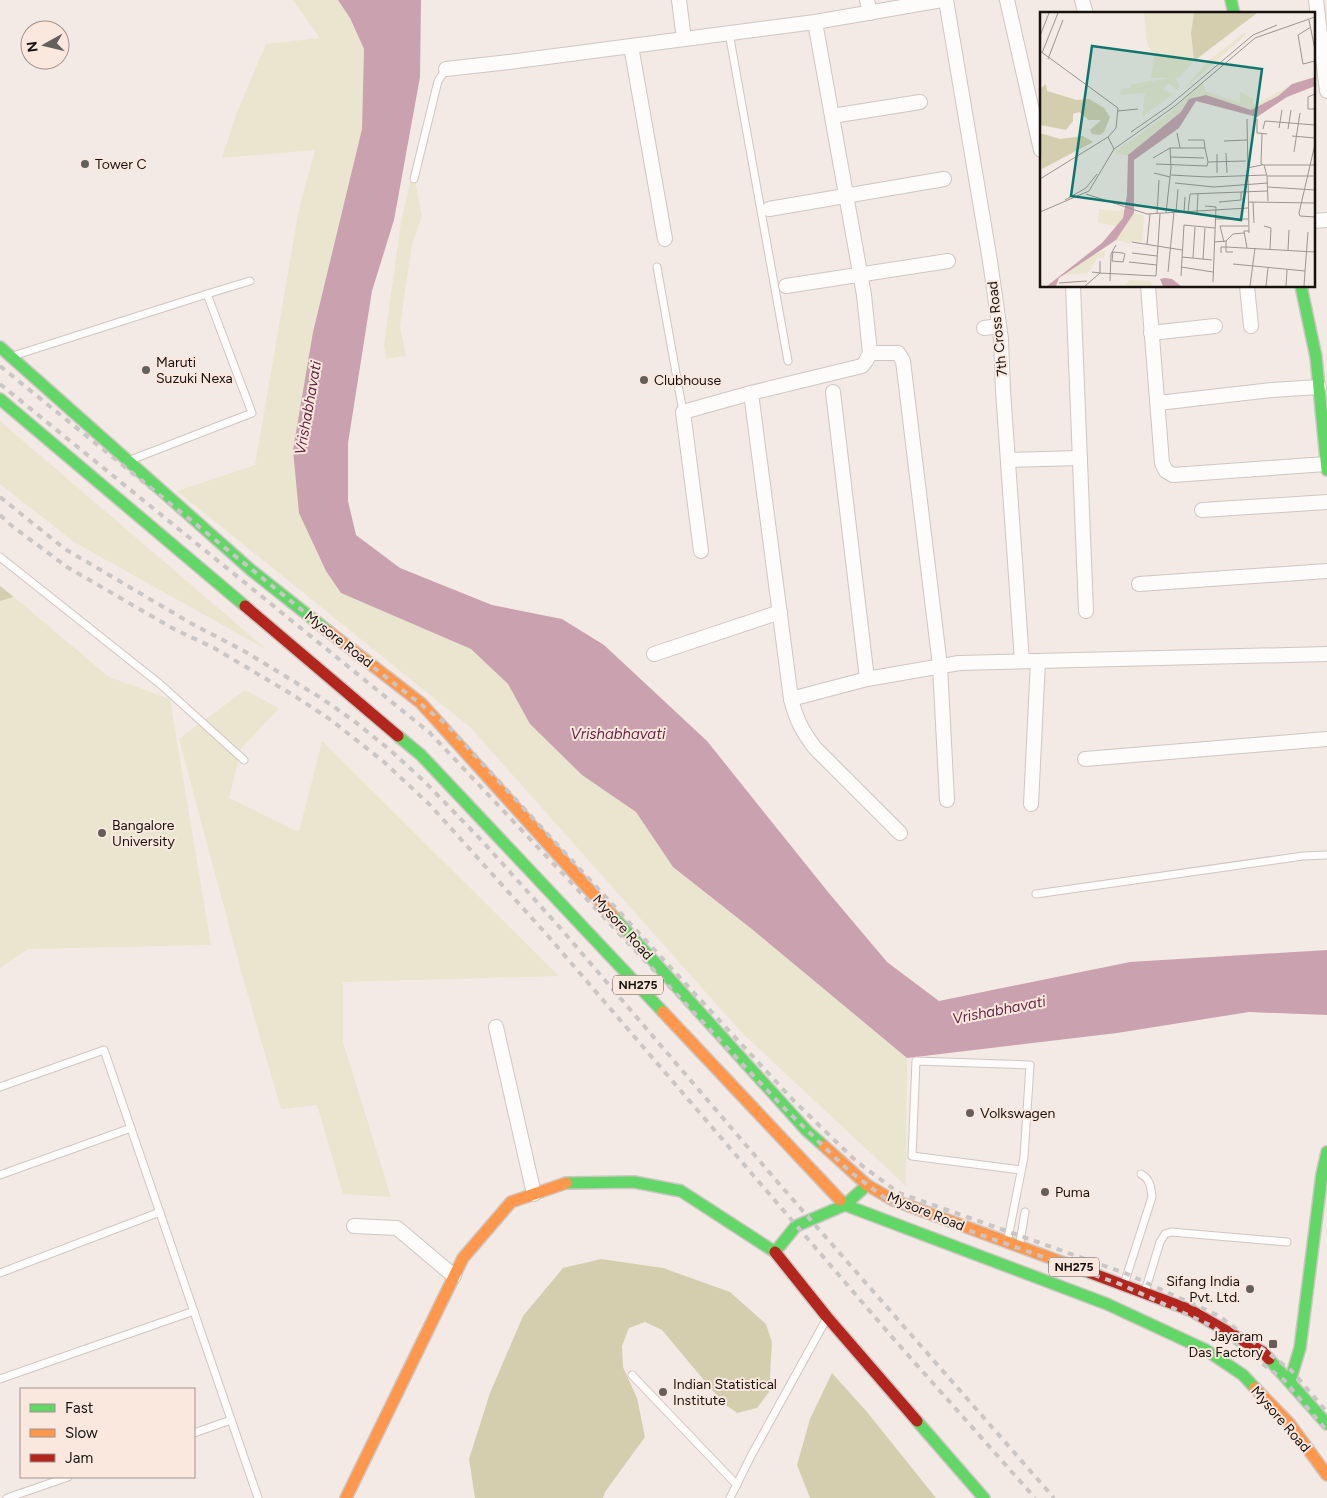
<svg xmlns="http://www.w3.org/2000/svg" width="1327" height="1498" font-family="Figtree,sans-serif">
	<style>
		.green { fill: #eae5ce }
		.forest { fill: #d4ceaf }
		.water { fill: #caa1ae }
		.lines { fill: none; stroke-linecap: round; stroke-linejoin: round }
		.lane-casing { stroke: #cec6c2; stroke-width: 9 }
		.street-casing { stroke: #cec6c2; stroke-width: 16 }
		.fast-casing { stroke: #cec6c2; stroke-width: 14 }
		.slow-casing { stroke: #cec6c2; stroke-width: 14 }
		.jam-casing { stroke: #cec6c2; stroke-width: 14 }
		.lane { stroke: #fdfcfb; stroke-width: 7 }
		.street { stroke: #fdfcfb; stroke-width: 14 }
		.fast { stroke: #63d668; stroke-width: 11 }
		.slow { stroke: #ff974d; stroke-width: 11 }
		.jam { stroke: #b3261e; stroke-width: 11 }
		.rail { stroke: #c9c6c5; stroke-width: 4; stroke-dasharray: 6 6; stroke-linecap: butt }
		.poi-dot { fill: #655e5a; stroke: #fae8df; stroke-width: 2 }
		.labels { text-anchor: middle; stroke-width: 4; stroke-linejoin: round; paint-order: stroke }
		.shield { fill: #fae8df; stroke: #5c524d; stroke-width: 1 }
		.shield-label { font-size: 12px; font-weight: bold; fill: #18120f }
		.poi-label { font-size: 14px; fill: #18120f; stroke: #fae8df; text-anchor: start }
		.street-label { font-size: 14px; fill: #18120f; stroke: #fae8df }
		.water-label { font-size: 15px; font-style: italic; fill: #672444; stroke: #fae8df }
		.inset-road { fill: none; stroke: #9c948f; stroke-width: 1 }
		.view { fill: #0f766e; fill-opacity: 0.15; stroke: #0f766e; stroke-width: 2.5 }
		.inset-edge { fill: none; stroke: #18120f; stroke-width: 2.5 }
	</style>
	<rect width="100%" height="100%" fill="#f4eae5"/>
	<g class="green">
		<path d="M293,0H338L350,18L364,49L362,129L313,332L341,593L471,649L508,684L530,724L582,775L636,812L673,867L753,930L907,1058L906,1186L742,1033L471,728L177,491L255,465L299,209L315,150L222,158L237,112L266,44L320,38Z"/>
		<path d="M413,170L422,216L412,244L400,326L406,356L386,359L384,345L401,222Z"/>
		<path d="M0,421L267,650L74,542L0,484Z"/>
		<path d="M14,597L109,677L170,699L211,945L28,949L0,968V601Z"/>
		<path d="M245,690L279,708L241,749L229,798L299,832L322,741L559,976L343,982V1042L391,1197L343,1194L317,1105L281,1109L244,982L179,739Z"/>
	</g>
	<g class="forest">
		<path d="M0,586L14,597L0,601Z"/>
		<path d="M601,1259L663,1268L730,1292L766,1324L772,1342L769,1392L757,1408L737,1413L723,1403L662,1330L645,1322L629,1328L622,1346L623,1367L637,1398L645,1437L605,1492L603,1498H475L469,1459L490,1393L523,1316L563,1268Z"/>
		<path d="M832,1373L867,1412L936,1498H810L797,1465L810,1419Z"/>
	</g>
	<path class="water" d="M338,0H421L420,77L394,220L372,291L348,443V501L356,535L400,568L492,605L562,619L604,645L707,741L828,892L887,962L939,1001L1130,962L1327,950V1015L1249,1012L1117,1033L907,1058L753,930L673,867L636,812L582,775L530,724L508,684L471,649L341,593L326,571L299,513L293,450L313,332L362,129L364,49L350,18Z"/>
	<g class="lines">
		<g class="lane-casing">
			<g id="lane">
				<path d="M729,33L788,361"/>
				<path d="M414,179L438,81L446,69"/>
				<path d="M657,267L683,412"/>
				<path d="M207,294L250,281"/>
				<path d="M16,355L207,294L252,413L133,459"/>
				<path d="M0,557L160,684L244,760"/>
				<path d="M1036,894L1303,856L1327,855"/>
				<path d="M0,1087L104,1050L258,1498"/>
				<path d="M0,1175L131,1128"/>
				<path d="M1008,1238L1024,1157L1030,1065L916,1061L912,1156L1021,1170"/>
				<path d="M1020,1242L1025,1212"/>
				<path d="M0,1273L160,1212"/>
				<path d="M1125,1281L1152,1197C1151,1187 1150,1179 1141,1174"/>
				<path d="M1146,1288L1160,1242L1165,1234L1171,1232L1287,1242"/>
				<path d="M632,1375L737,1485"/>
				<path d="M0,1379L194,1311"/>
				<path d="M194,1433L231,1420"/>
				<path d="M7,1498L68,1477"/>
				<path d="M730,1498L752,1454L827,1318"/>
			</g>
		</g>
		<g class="street-casing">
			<g id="street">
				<path d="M679,0L684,39"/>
				<path d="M867,0L870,13"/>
				<path d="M946,0L990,261L1001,339L1003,391L1022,661"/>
				<path d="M1007,0L1041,150"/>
				<path d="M1082,0L1086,14"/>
				<path d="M1316,0L1327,91"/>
				<path d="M815,22L864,295L870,353L866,361L862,366L751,393L791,699L867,679L959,663L1327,654"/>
				<path d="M631,46L665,239"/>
				<path d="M446,69L509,62L815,22L942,0"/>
				<path d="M832,116L920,102"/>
				<path d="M769,209L944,179"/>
				<path d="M1313,221L1327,220"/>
				<path d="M786,286L948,261"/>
				<path d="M1073,286L1086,611"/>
				<path d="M1148,286L1162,463L1166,471L1173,475L1326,464"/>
				<path d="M1247,286L1251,326"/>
				<path d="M984,328L999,326"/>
				<path d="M1151,333L1215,326"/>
				<path d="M870,353H898L903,361L940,666L947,800"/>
				<path d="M833,392L867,679"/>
				<path d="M1158,403L1272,390L1319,387"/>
				<path d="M1008,460L1080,458"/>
				<path d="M1202,510L1327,502"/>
				<path d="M701,551L683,412L751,393"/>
				<path d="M1139,584L1327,571"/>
				<path d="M654,654L780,612"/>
				<path d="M791,699C796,719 802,731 815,748L900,833"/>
				<path d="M1085,759L1327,739"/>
				<path d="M1031,804L1038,661"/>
				<path d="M496,1027L534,1194"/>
				<path d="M354,1226L397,1228L454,1276"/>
			</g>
		</g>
		<g class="fast-casing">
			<g id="fast">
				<path d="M1231,0L1234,14"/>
				<path d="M1301,286L1316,357L1327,470"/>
				<path d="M0,347L251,570L328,631"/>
				<path d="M0,399L245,606"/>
				<path d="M398,736L421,755L663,1012"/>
				<path d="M612,915L807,1131L824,1146"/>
				<path d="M566,1183L634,1182L681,1191L775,1252L796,1226L845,1205L867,1185"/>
				<path d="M840,1200L845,1205L1107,1304L1206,1350L1243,1375L1255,1388"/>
				<path d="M1269,1359L1327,1424"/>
				<path d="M1290,1381L1300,1348L1322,1174L1327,1152"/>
				<path d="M917,1421L984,1498"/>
			</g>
		</g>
		<g class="slow-casing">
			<g id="slow">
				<path d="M328,631L421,703L612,915"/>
				<path d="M663,1012L840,1200"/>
				<path d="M824,1146L867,1185L893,1200L1075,1267"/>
				<path d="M1255,1388L1289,1423L1327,1475"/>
				<path d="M346,1498L463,1258L511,1202L566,1183"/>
			</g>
		</g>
		<g class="jam-casing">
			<g id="jam">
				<path d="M245,606L398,736"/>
				<path d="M775,1252L827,1317L917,1421"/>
				<path d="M1075,1267L1190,1310L1263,1352L1269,1359"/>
			</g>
		</g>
		<use href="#lane" class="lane"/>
		<use href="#street" class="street"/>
		<use href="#fast" class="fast"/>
		<use href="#slow" class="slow"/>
		<use href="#jam" class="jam"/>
		<g class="rail">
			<path d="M0,366L360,657L446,724L792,1099L857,1162L899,1193L1125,1273L1219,1316L1292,1371L1327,1412"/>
			<path d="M0,384L430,733L783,1107L849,1171L893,1204L1120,1284L1212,1326L1284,1380L1327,1431"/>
			<path d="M0,497L65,549L194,625L244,651L321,698L354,721L390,750L425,782L483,842L562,930L781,1186L1054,1498"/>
			<path d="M0,515L12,526L67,567L174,629L214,648L293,695L331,720L384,762L430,805L548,936L892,1337L1035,1498"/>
		</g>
	</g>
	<g class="poi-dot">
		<circle cx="85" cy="164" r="5"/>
		<circle cx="146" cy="370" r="5"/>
		<circle cx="644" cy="380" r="5"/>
		<circle cx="102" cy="833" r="5"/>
		<circle cx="970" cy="1113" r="5"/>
		<circle cx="1045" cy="1192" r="5"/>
		<circle cx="1250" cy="1289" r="5"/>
		<rect x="1268" y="1339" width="10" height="10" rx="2.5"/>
		<circle cx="663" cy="1392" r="5"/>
	</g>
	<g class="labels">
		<g class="shield">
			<rect x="613" y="975.5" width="50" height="19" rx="4"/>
			<rect x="1049" y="1257.5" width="50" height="19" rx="4"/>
		</g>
		<g class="shield-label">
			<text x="638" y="989">NH275</text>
			<text x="1074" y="1271">NH275</text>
		</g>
		<g class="poi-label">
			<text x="95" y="169">Tower C</text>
			<text x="156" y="367">Maruti<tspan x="156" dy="16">Suzuki Nexa</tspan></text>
			<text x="654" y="385">Clubhouse</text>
			<text x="112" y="830">Bangalore<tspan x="112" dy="16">University</tspan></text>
			<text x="980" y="1118">Volkswagen</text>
			<text x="1055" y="1197">Puma</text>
			<text x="1240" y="1286" text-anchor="end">Sifang India<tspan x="1240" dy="16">Pvt. Ltd.</tspan></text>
			<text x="1263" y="1341" text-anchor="end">Jayaram<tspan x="1263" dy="16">Das Factory</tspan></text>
			<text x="673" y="1389">Indian Statistical<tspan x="673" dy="16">Institute</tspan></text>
		</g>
		<g class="street-label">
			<text transform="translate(997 329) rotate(-96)" y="5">7th Cross Road</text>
			<text transform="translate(339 639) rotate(38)" y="5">Mysore Road</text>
			<text transform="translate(623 927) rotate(48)" y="5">Mysore Road</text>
			<text transform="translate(926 1211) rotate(22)" y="5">Mysore Road</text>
			<text transform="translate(1281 1419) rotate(49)" y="5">Mysore Road</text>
		</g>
		<g class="water-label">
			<text transform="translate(308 408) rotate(-80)" y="5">Vrishabhavati</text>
			<text x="618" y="739">Vrishabhavati</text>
			<text transform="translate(999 1010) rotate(-11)" y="5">Vrishabhavati</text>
		</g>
	</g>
	<g transform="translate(1040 12)">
		<rect width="275" height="275" fill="#f4eae5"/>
		<path d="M104,1H154L151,21L154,49L140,65L135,66L140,74L137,78L128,71L123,78L133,82L102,105L105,81L80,83L81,77L91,76L92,72L131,66H111L114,45L107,31ZM204,21L206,23L144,77L169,48ZM163,70L165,79L200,91V80L213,87V93L250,74L238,84L211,98L166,83L149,87L141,100L88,143L73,141L132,99ZM81,196L85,198L83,206L77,214L58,211L59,197L80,199ZM94,201L104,204L102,230L93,229L90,232L76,228ZM65,238L64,246L58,245L48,261L23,263L52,243ZM90,268L110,269L112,274H52L84,273Z" fill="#eae5ce"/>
		<path d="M154,1H217L154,49L151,21ZM6,72L7,79L37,88L49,87L64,96L70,105L64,120L60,123L52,122L50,118L61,108H49L39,100L33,102V109L26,118L0,113V77ZM0,121L20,127L43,124L53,130L2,157Z" fill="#d4ceaf"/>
		<path d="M275,65V74L247,85L217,105L156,89L139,116L94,148V201L76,228L19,266L16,274H7L62,231L83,206L87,183L88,143L141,100L149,87L166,83L211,98L238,84L252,72ZM125,266L132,267L141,274H123L120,267Z" fill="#caa1ae"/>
		<path class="inset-road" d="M269,8L275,38M271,15L258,23L263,52L275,49M0,24L9,1M0,39L78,96L76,116L68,125L74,137M2,41L18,1M8,47L23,8M275,82L268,85V97H275M78,99L98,97M207,107L209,221M217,107V121L227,122M239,116L242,98M223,117L225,109L275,113M248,117L251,98M91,120L130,93L213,23L237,13M137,121L140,136M222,122L221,152L224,153L227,164L228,189M252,124L275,126M148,128H164L165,136M184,129L207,128M275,132L259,201L260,204L275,205M254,140L260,101M186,141L187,161M177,142V161M131,145L164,146M113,146L130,136M116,152L167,154L168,150M224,153H275M207,156L222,153M114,161L130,165M131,163L168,165L226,163M227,164H275M0,167L68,125M135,171L174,175L228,171M228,175L275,178M46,182L107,202L208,196M25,188L46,176L57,162M179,190L201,188V180M208,190L275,191M213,190L214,211M165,194L176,195L173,270M0,200L49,179L74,137L135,94L215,26L275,5M136,200L138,177M144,200L145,185M148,200L150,182L227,179M126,201L131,156L130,136H165L168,150L206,149M157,201L158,182M117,202L119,168M176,207H208M224,214L231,216L230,237M186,229L193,222L204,221M92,230L142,238M174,230L186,229V240H193M184,230L180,214H208M107,232L110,202M207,236L204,219H209M248,238L249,218M72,240L83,241L85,242L83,250L72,249L73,240M92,241L117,244M181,241V235H186L275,240M142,245L172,248M153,246L155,215M163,247L165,216M89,250L117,253M193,252L265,259L264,274M141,255L173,260M265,259L268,220M52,260L60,261V249M128,260L134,200M141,264L144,213L175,216M70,269L71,242L76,233M19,271L47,269M45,274L60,261L116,264L120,202M210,274L215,236M226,274L228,256M246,274L247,258"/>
		<path class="view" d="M52,34L222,57L201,208L31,184Z"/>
		<rect width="275" height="275" class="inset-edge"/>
	</g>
	<rect x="20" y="1388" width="175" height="90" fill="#fae8df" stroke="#a0928c"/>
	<rect x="30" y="1404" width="25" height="8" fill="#63d668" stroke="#a0928c"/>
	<text x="65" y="1413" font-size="15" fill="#18120f">Fast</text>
	<rect x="30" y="1429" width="25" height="8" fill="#ff974d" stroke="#a0928c"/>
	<text x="65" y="1438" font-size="15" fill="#18120f">Slow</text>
	<rect x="30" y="1454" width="25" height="8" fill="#b3261e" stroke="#a0928c"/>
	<text x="65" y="1463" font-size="15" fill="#18120f">Jam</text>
	<g transform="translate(45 45) rotate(262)"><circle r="24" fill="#fae8df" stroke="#a0928c"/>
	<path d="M0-4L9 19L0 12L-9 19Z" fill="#655e5a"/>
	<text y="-8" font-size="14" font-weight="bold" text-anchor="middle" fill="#18120f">N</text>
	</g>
</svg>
